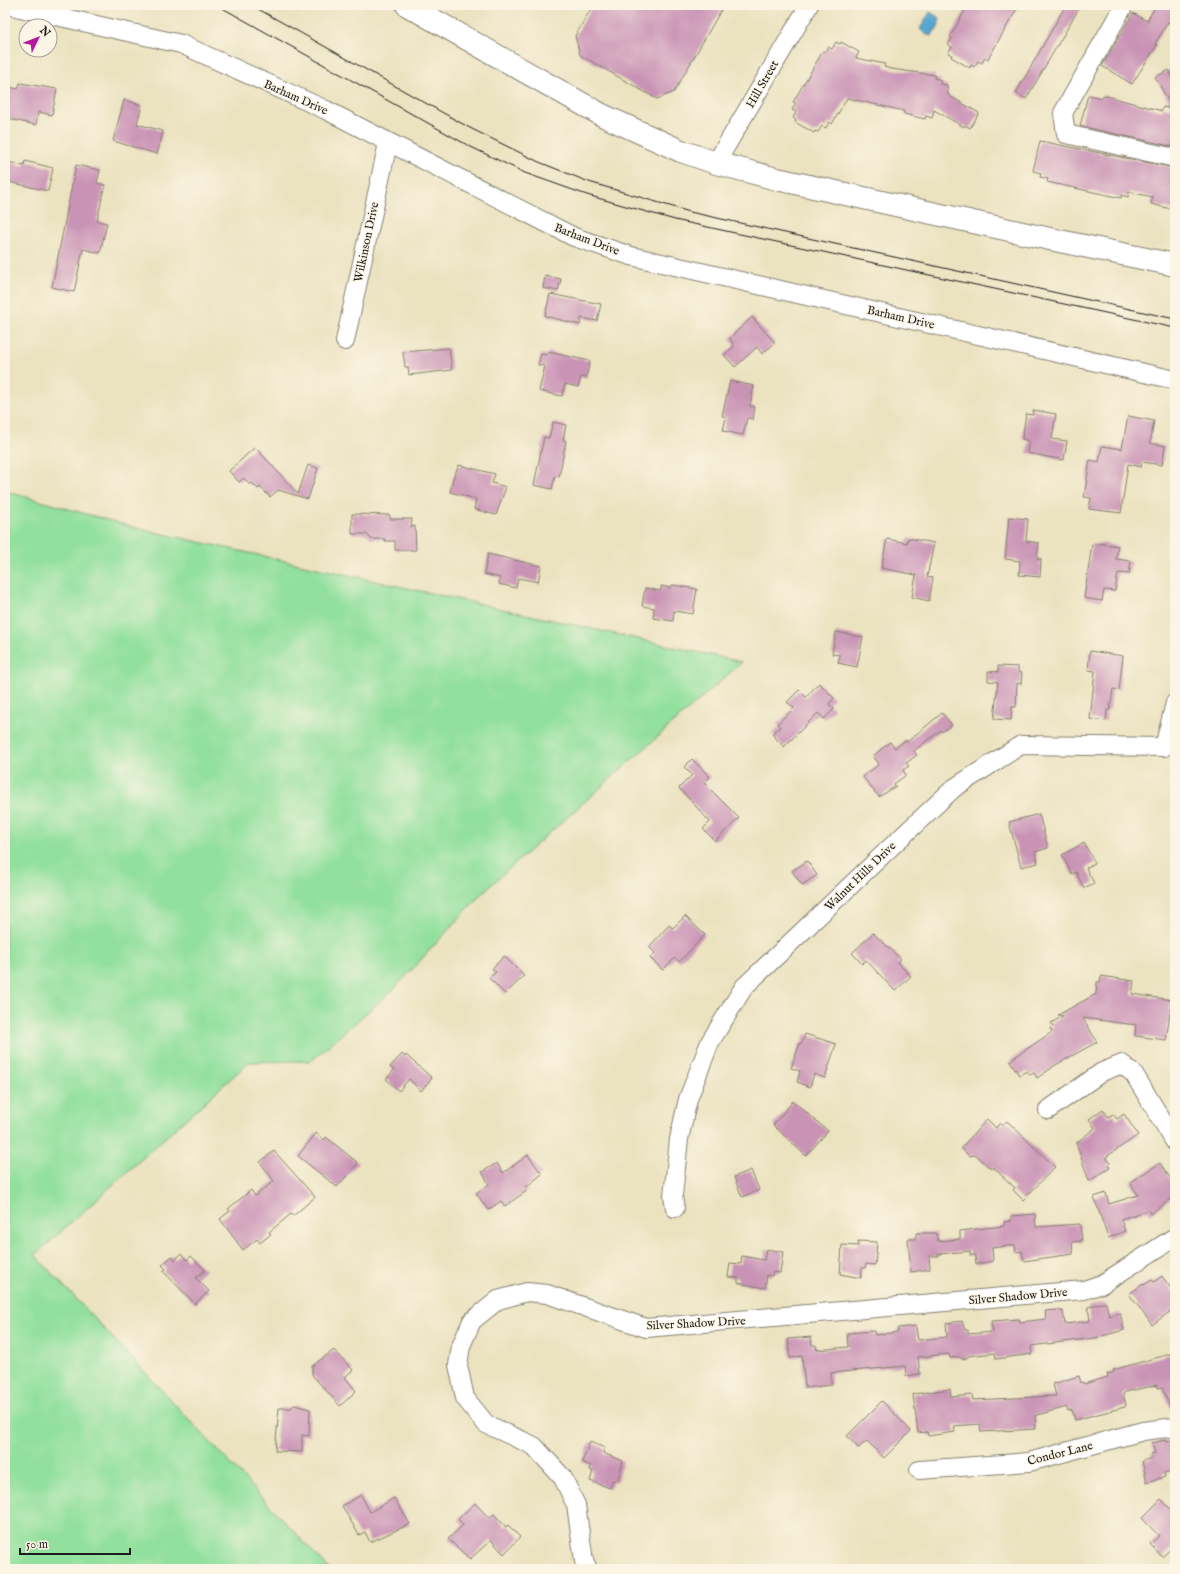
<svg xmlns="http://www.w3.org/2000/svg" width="1180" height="1574" font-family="'IM FELL English',serif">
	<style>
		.green { fill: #92e09d; stroke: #577e5c }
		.water { fill: #55a5d0; stroke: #386076 }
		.building { fill: #c993b5 }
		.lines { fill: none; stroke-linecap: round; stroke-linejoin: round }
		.minor-casing { stroke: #847f6e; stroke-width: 20 }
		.major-casing { stroke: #847f6e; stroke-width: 24 }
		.minor { stroke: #fff; stroke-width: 18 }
		.major { stroke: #fff; stroke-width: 22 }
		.tram { stroke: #1c1c1c; stroke-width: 1 }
		.labels { text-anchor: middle; stroke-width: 3; stroke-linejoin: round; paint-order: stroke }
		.street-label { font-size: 12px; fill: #1c1c1c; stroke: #fcf5e5 }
	</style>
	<rect width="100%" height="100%" fill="#fcf5e5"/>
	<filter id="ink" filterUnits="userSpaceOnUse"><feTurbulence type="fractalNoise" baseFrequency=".025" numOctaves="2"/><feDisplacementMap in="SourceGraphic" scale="8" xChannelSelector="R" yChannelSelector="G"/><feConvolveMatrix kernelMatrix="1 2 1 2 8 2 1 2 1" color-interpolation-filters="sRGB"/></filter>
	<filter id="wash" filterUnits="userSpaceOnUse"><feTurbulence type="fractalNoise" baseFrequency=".012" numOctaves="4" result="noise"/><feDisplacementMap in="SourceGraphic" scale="16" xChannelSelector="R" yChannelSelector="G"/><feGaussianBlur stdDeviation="0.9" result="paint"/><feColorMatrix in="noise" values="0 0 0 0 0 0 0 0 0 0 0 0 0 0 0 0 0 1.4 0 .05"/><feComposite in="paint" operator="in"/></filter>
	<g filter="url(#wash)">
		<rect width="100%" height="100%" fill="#ebe2bf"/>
		<path class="green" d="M5,491L136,528L742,662L483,892L395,988L311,1061L249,1062L35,1255L329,1569H5Z"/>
		<path class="water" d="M930,12L940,18L938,27L931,36L925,34L920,29Z"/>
		<g id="blocks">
			<g class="building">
				<path d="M593,5H724L674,92L657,99L580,55L575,36Z"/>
				<path d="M968,5H1019L988,59L985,57L982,63L978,61L974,67L971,65L970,68L951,57L952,55L948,53L952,47L948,44L952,38L950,37Z"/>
				<path d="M1066,5H1081L1026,99L1016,93Z"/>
				<path d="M1156,5H1175V26L1168,22L1155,44L1157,45L1132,84L1102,66L1133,13L1147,21Z"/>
				<path d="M836,42L840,44L841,42L859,52L856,58L885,64L884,67L891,69L935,75L934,78L941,80L940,84L947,85L948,95L979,113L970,128L965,125L964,127L934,110L932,118L926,116L925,119L904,114V111L847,98L832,124L829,122L826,128L822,126L818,132L815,131L814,133L795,122L796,120L793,118L796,112L792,110L796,103L793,102L823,51L825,52L828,47L832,49Z"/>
				<path d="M1169,70L1175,82V147L1080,126L1088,95L1102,98L1103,95L1162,111L1163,107L1173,109L1155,77Z"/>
				<path d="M20,83L57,89L52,115L38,112L36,125L5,118V86L18,89Z"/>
				<path d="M124,100L142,105L137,124L163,131L157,154L113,141Z"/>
				<path d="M1040,141L1175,168V210L1151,204L1153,197L1129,192L1128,197L1122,195L1121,198L1047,182L1048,179L1040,177L1041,173L1033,171Z"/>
				<path d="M5,161L24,166L25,161L53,168L48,191L5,181Z"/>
				<path d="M76,165L100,170L97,183L105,185L97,221L107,223L100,253L83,249L74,292L52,287Z"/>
				<path d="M545,276L561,279L558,291L543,288Z"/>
				<path d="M550,294L601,304L597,321L581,318L580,325L545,316Z"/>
				<path d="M752,317L775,343L762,354L757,347L735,367L724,355L734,346L730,338Z"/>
				<path d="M449,348L452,370L409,375L408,367H405L403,352Z"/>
				<path d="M548,352L590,361L586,378L581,377L578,387L565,384L562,396L539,391L545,366L538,365L541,354L547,355Z"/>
				<path d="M730,381L754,386L750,406L755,407L753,419L747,418L743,435L723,431L726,417L722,416Z"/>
				<path d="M1033,410L1056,414L1052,439L1067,441L1064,460L1027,453L1029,441L1022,439L1026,414L1033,415Z"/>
				<path d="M1128,416L1154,421L1150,443L1165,446L1162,465L1142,462L1141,467L1128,464L1121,513L1089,509L1091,498L1084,497L1090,460L1099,462L1102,446L1122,449Z"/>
				<path d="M553,422L566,425L563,440L566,441L559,477L555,476L552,489L534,485L544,437L549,438Z"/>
				<path d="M255,447L298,494L308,465L318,468L308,499L278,490L270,497L260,487L258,489L252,483L250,485L244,478L239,482L229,471Z"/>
				<path d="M459,465L495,474L492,483L506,487L496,515L474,509L476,499L450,492L453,478Z"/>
				<path d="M352,514L390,515V519H412L411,527L415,526L416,550H395V541H385V539H371L367,534H352Z"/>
				<path d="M1009,517L1028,519L1026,541L1039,543L1037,559H1041L1040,577L1019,575L1020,561L1005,559Z"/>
				<path d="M908,538L934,543L927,577L933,578L929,601L912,597L916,575L881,568L887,539L907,543Z"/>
				<path d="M1098,543L1118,546L1116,559L1131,561L1129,574L1118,573L1115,591L1104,590L1102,601L1084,598L1092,544L1098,545Z"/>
				<path d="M488,554L541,566L538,582L518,578L516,588L499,584L500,578L484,574Z"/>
				<path d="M672,585L697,589L693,614L674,611L673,621L653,618L654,608L642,606L645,588L661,591V586L671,588Z"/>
				<path d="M836,632L863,637L857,667L838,663L840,655L832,654Z"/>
				<path d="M1090,651L1123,656L1119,690L1113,689L1110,710H1107L1106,721L1090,719L1095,671L1088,670Z"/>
				<path d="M998,666L1018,667V672L1022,673L1021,684L1017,683L1016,707H1012L1011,720L994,719L998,682L988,681V671L998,672Z"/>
				<path d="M819,683L834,698L829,704L834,709L824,719L818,713L784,747L772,734L780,727L777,724L794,708L787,702L799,690L806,697Z"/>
				<path d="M942,713L952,725L942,732L941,730L914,751L917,755L906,763L909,766L903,770L906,775L894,784L896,786L879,797L863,777L879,764L873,756L890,742L895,748L906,740L907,742Z"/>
				<path d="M692,759L710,777L704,783L739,818L715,841L703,829L710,822L679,788L692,775L684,767Z"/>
				<path d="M1039,814L1048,848L1035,852L1038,863L1021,867L1009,822Z"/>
				<path d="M1084,843L1095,863L1086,868L1094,883L1084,888L1076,872L1072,874L1062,855Z"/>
				<path d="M807,861L817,875L802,885L792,871Z"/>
				<path d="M685,916L705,935L679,962L675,958L663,970L650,958L655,953L649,947L669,925L673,928Z"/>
				<path d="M873,933L901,959L897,962L911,976L895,991L866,960L862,964L852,953Z"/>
				<path d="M504,956L524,976L505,994L489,978L496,972L492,969Z"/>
				<path d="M1101,976L1134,981L1132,994L1172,1000L1166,1040L1135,1036L1136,1025L1083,1018L1097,1042L1052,1067V1068L1037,1078L1034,1073L1030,1075L1027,1071L1019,1075L1010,1061L1012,1059L1052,1032L1050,1028L1053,1027L1051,1023L1063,1016L1058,1015L1096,994L1097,982H1100Z"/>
				<path d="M805,1034L836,1044L825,1078L814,1074L810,1087L797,1082L800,1071L791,1068L800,1043H802Z"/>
				<path d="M402,1054L405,1057L406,1055L432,1078L421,1091L409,1079L399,1091L386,1079L394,1070L390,1067Z"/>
				<path d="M793,1101L828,1131L806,1156L773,1125Z"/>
				<path d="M1103,1109L1108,1117L1113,1114L1117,1119L1124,1114L1138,1135L1106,1157L1110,1163L1108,1165L1110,1168L1089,1181L1076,1143L1095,1128L1089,1119Z"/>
				<path d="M987,1119L996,1128L1000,1123L1002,1126L1007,1121L1055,1167L1023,1200L1013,1190L1015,1188L993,1167L991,1169L976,1155L969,1156L961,1148Z"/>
				<path d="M316,1133L324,1140L326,1137L358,1163L337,1187L298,1156Z"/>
				<path d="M274,1151L315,1197L293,1216L291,1214L269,1232L271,1234L260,1243L257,1239L243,1250L220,1219L230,1211L228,1209L251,1190L255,1196L274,1181L260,1162Z"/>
				<path d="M528,1155L542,1174L526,1187L528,1190L505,1206L501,1201L488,1210L476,1193L489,1184L482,1172L497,1163L503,1173Z"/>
				<path d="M1160,1163L1175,1185V1196L1150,1214L1148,1210L1121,1219L1125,1231L1108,1238L1094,1197L1106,1193L1109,1204L1138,1195L1130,1182Z"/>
				<path d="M751,1170L759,1190L742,1197L734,1177Z"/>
				<path d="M1035,1214L1036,1227L1080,1224L1082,1241L1072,1242L1073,1254L1024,1261L1022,1251L1016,1252L1015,1245L992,1248L993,1261L976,1264L975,1255H970V1251L938,1254V1256H929L930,1269L911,1272L908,1239H916V1233H936L938,1241L960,1239V1231L1004,1226V1222L1011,1221V1216Z"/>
				<path d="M858,1241L877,1242L875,1265L866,1264L865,1268H862L861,1278L840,1274L842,1245L858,1246Z"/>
				<path d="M766,1249L783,1252L780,1273L773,1272L772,1276L767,1275L765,1288L738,1283V1278L728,1277L730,1263L741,1264L742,1256L764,1260Z"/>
				<path d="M181,1254L187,1260L191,1256L205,1270L196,1278L209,1291L195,1304L163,1271L166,1269L162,1265L172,1256L175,1260Z"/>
				<path d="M1162,1276L1175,1294V1308L1152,1325L1129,1294L1143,1284L1144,1285L1152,1280L1154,1282Z"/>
				<path d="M1101,1303H1106L1109,1316L1120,1313L1124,1330L1095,1338L1031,1346L1032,1354L996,1359L995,1353L968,1356L967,1358L962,1359L959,1357L950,1358L949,1354L918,1357L920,1374L906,1376L905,1366L831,1373V1385L805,1388L802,1356L790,1358L788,1339L811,1337L812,1345H816L817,1350L848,1347L847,1333L874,1331L875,1335L898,1332V1328L915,1326L916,1327L918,1340L947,1337L946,1323L962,1321L965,1330H968V1334L993,1332L991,1321L1019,1319L1020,1322L1046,1319L1045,1311L1061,1310V1312L1063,1311L1065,1324L1090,1321L1088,1307Z"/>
				<path d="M334,1350L353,1370L345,1377L356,1391L340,1406L312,1375V1366Z"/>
				<path d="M1170,1354L1175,1370V1415H1173L1162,1387L1158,1388L1157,1385L1125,1392L1123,1394L1126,1405L1125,1407L1075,1420L1072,1410L1068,1411L1067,1407L1037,1415L1035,1416L1036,1429L981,1432L980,1424L954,1426L955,1432L928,1436L927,1432L918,1433L913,1394L950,1389L951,1397L972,1395L973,1400L1056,1396L1053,1384L1079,1376L1081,1383L1083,1382L1084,1384L1108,1377L1107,1374L1114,1372L1113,1370Z"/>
				<path d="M882,1401L911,1431L884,1458L867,1441L858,1448L847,1436Z"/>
				<path d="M294,1405L310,1409L309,1436L302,1435V1452L275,1451L279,1408H291Z"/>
				<path d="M1165,1440L1166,1442L1175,1440V1470L1164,1473L1165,1477L1147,1482L1142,1461L1152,1458L1151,1454L1155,1453L1152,1443Z"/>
				<path d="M590,1442L605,1448L603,1453L623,1461L617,1482L613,1480L610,1488L590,1481L593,1471L590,1470L591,1466L582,1462Z"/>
				<path d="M361,1495L370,1512L394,1498L410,1524L370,1542L365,1532L359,1535L342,1506Z"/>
				<path d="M1161,1499L1175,1514V1545L1162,1557L1150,1544L1159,1536L1142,1518Z"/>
				<path d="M475,1503L489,1518L494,1514L506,1527L508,1525L520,1537L504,1554L491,1540L470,1559L448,1539L463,1525L458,1519Z"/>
			</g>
		</g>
	</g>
	<g filter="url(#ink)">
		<use href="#blocks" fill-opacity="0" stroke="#847f6e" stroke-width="1"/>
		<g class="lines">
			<g class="minor-casing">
				<g id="minor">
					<path d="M7,5L181,44L326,110L574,237L631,256L1175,380"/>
					<path d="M1124,5L1063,113L1066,134L1175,158"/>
					<path d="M716,163L809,5"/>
					<path d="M345,341L388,143"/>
					<path d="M1048,1110L1102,1072L1122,1064L1134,1074L1175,1142"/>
					<path d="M675,1208L673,1196L679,1139L688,1099L710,1042L744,987L893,845L954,788L1021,745L1164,747L1175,703"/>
					<path d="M919,1470L1029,1462L1143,1431L1175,1427"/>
					<path d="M588,1569L584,1561L576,1505L563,1478L534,1446L486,1424L465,1398L458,1365L461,1346L472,1321L498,1300L527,1292L547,1294L646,1328L1084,1290L1102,1284L1175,1237"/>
				</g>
			</g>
			<g class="major-casing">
				<path id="major" d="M407,5L602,115L681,151L716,163L777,179L1050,239L1175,265"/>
			</g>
			<use href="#minor" class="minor"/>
			<use href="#major" class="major"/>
			<g class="tram">
				<path d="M217,5L469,146L525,173L587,195L675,220L1175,328"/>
				<path d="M251,5L470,128L539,162L589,182L690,212L1175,319"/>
			</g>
		</g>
	</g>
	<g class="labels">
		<g class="street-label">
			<text transform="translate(762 84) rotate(-60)" y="4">Hill Street</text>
			<text transform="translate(296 97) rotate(24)" y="4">Barham Drive</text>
			<text transform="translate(587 239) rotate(21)" y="4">Barham Drive</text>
			<text transform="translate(366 242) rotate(-78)" y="4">Wilkinson Drive</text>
			<text transform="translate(901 317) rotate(13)" y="4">Barham Drive</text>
			<text transform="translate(860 876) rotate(-44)" y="4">Walnut Hills Drive</text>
			<text transform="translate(1018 1296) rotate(-5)" y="4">Silver Shadow Drive</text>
			<text transform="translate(696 1323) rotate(-3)" y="4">Silver Shadow Drive</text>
			<text transform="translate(1060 1453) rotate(-14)" y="4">Condor Lane</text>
		</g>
	</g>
	<rect width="1180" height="1574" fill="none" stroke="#fcf5e5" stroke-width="20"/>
	<g transform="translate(38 38) rotate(47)"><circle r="19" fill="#fcf5e5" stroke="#a29e95"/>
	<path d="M0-3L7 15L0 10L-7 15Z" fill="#b5179e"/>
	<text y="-6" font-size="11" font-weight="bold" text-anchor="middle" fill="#1c1c1c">N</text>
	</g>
	<path d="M20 1548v6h110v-6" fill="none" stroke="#1c1c1c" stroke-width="2"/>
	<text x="26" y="1548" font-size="12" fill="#1c1c1c" stroke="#fcf5e5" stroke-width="3" paint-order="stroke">50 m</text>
</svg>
